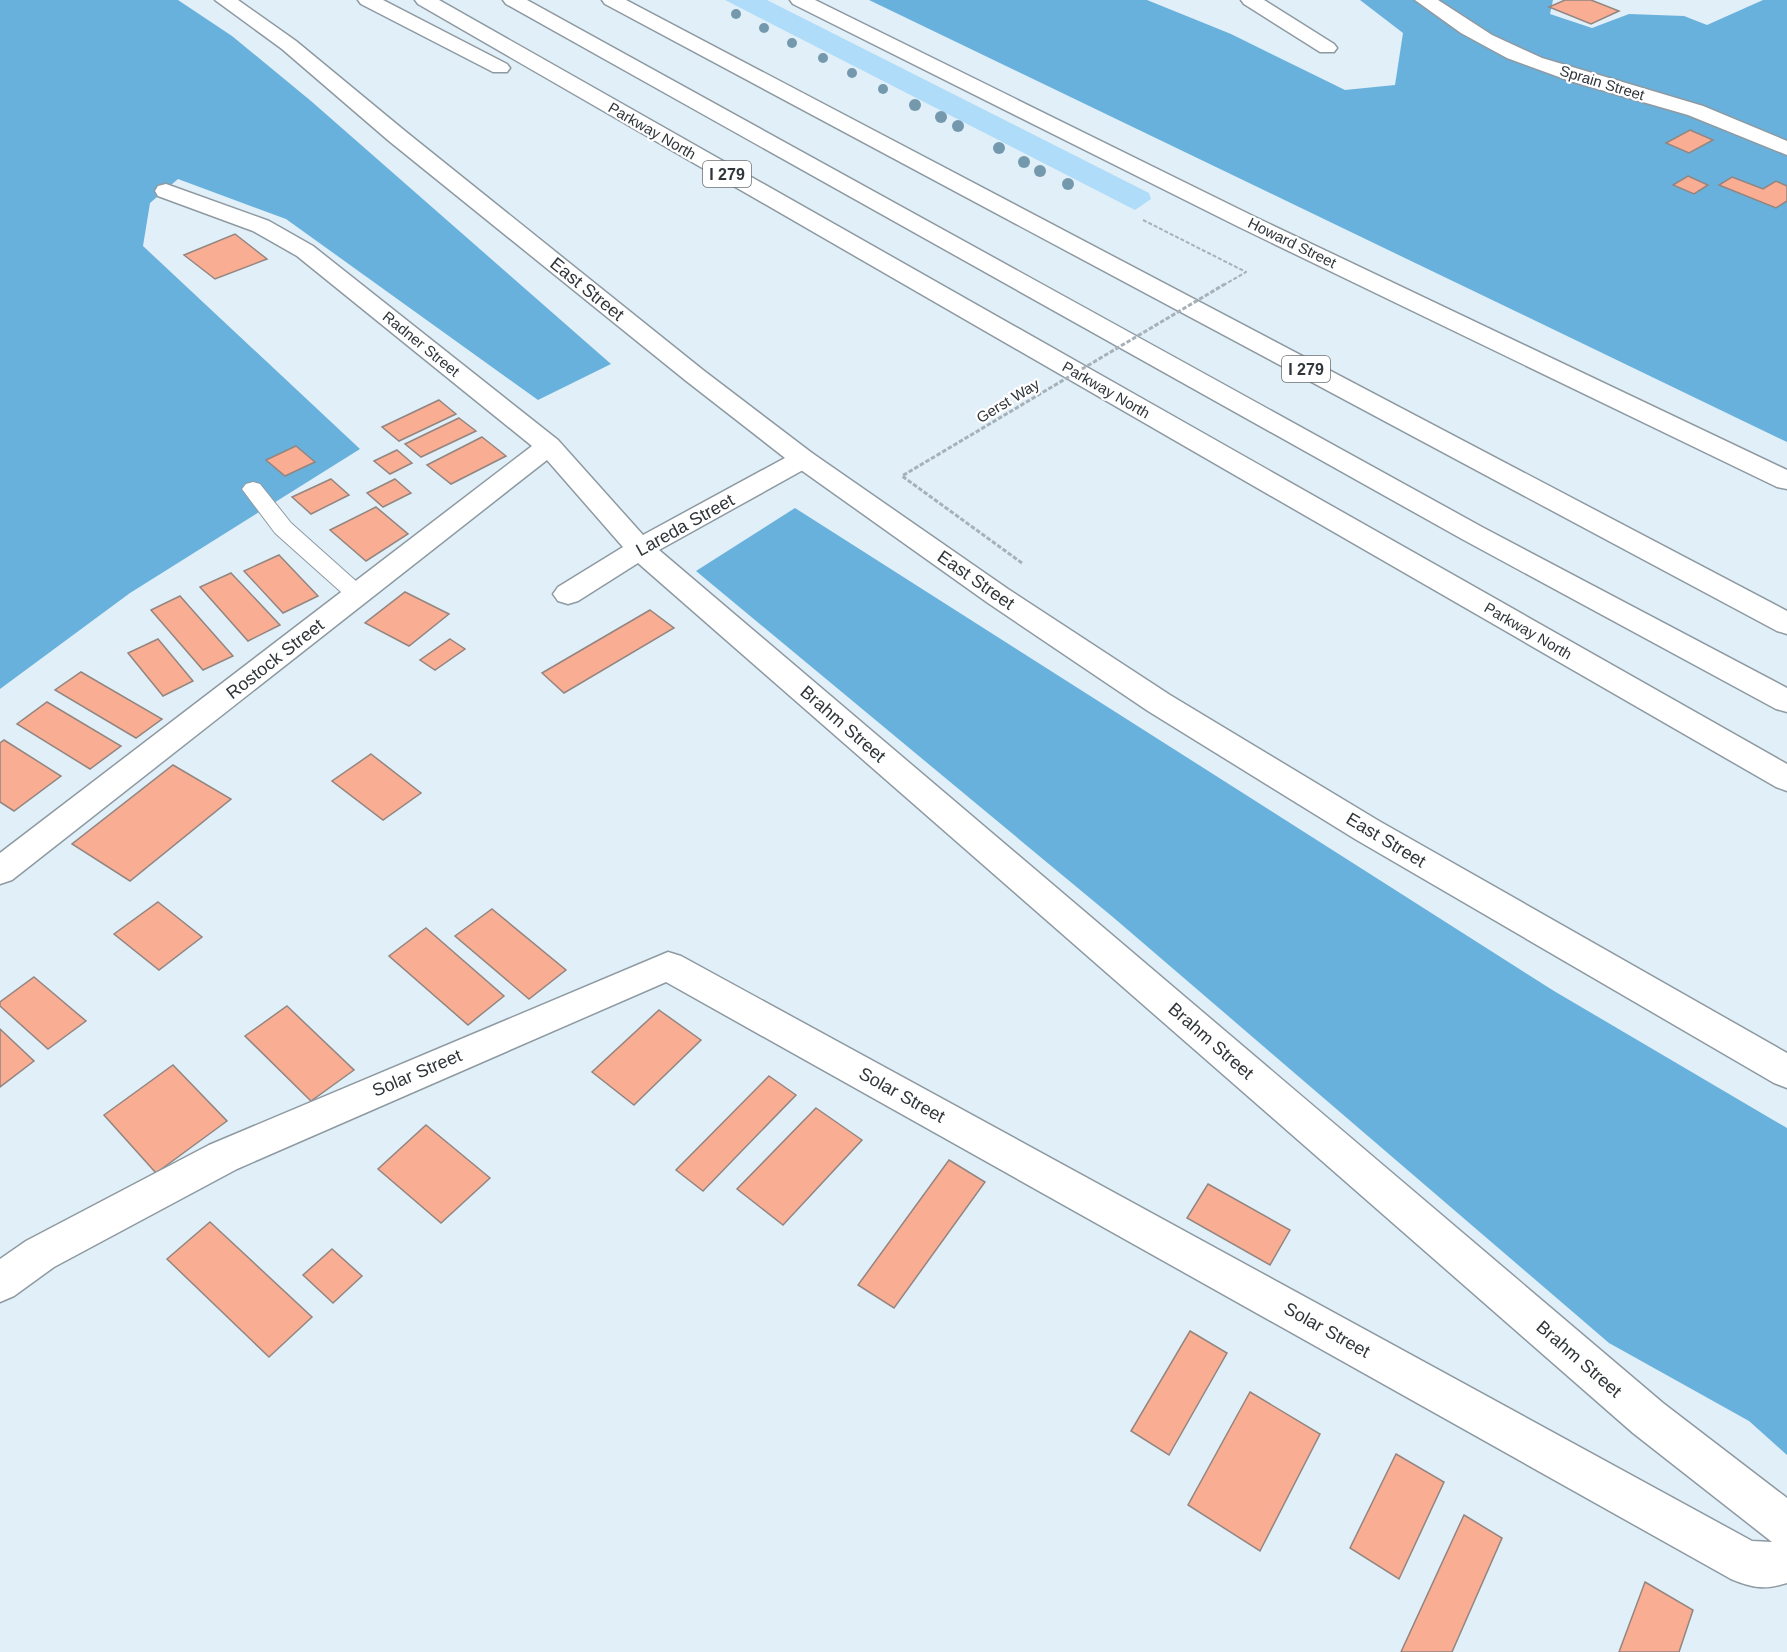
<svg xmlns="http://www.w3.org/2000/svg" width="1787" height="1652" font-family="Arial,sans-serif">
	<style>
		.green { fill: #afdcf9 }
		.forest { fill: #69b1dd }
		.building { fill: #f9ad93; stroke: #938580; stroke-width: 1.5 }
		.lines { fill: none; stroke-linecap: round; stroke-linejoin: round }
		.service-casing { stroke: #8e9aa2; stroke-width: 2 }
		.minor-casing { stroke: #8e9aa2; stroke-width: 3 }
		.secondary-casing { stroke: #8e9aa2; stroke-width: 3 }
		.motorway-casing { stroke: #8e9aa2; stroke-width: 3 }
		.service { fill: #fff; fill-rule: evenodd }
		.minor { fill: #fff; fill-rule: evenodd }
		.secondary { fill: #fff; fill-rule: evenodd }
		.motorway { fill: #fff; fill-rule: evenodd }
		.path-bridge-far1 { stroke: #a6b1b8; stroke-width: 2; stroke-dasharray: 4 2; stroke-linecap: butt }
		.path-bridge { stroke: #a6b1b8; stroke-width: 3; stroke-dasharray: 4.5 2; stroke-linecap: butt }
		.tree { fill: #7499ad }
		.labels { text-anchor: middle; stroke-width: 4.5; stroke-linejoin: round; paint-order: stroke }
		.far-street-label { font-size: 15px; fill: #2f3538; stroke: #fff }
		.shield { fill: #fff; stroke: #6d7274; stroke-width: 1.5 }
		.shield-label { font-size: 16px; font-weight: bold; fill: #2f3538 }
		.street-label { font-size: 18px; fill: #2f3538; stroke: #fff }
	</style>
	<rect width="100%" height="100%" fill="#e1eff8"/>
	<path class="green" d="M725,0H767L1149,193L1151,199L1135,210Z"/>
	<g class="forest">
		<path d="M0,0H178L232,36L311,101L611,364L538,400L286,219L178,179L150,203L143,246L360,449L130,593L0,689Z"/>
		<path d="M869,0H1147L1231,34L1345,90L1395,85L1403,33L1360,0H1553L1550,14L1592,28L1629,14L1684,16L1707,25L1763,0H1787V442Z"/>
		<path d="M795,508L1554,991L1787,1128V1455L1749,1421L1609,1343L1114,918L696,571Z"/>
	</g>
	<g class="building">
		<path d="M1565,0H1591L1619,11L1591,24L1549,7Z"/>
		<path d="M1690,130L1713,140L1689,153L1666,143Z"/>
		<path d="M1688,176L1708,185L1694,194L1673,185Z"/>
		<path d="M1732,177L1763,189L1776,181L1787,186V201L1776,208L1719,185Z"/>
		<path d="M235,234L267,259L215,279L184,255Z"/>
		<path d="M439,400L456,414L399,441L382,427Z"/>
		<path d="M459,418L476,431L421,457L405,444Z"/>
		<path d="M482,437L506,456L451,484L427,465Z"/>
		<path d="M296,446L315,462L285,476L266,460Z"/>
		<path d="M397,450L412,463L390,474L374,461Z"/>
		<path d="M331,479L349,495L311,514L292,497Z"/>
		<path d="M395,479L411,493L383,507L367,493Z"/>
		<path d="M376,507L408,534L366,561L330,530Z"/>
		<path d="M279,555L318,596L283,613L244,571Z"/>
		<path d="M231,573L280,625L248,641L200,587Z"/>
		<path d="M405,592L449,614L409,646L365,623Z"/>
		<path d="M180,596L233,656L203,670L151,610Z"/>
		<path d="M650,610L674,628L564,693L542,673Z"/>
		<path d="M158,639L193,681L163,696L128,653Z"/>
		<path d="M450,639L465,649L435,670L420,660Z"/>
		<path d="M81,672L162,719L136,738L55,690Z"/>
		<path d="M47,702L121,746L90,769L17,724Z"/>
		<path d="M4,740L61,776L14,811L0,802V743Z"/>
		<path d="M371,754L421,793L383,820L332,781Z"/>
		<path d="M173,765L231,799L130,881L72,844Z"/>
		<path d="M158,902L202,937L159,970L114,934Z"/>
		<path d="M492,909L566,970L529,999L455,936Z"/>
		<path d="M426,928L504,996L468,1025L389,956Z"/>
		<path d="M34,977L86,1021L48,1049L0,1006V1002Z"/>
		<path d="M287,1006L354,1070L311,1101L245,1036Z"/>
		<path d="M659,1010L701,1040L634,1105L592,1072Z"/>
		<path d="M0,1029L34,1061L0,1087Z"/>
		<path d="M173,1065L227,1121L156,1173L104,1115Z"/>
		<path d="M769,1076L796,1095L703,1191L676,1170Z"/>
		<path d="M816,1108L862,1140L783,1225L737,1189Z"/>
		<path d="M426,1125L490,1178L441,1223L378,1169Z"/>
		<path d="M949,1160L985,1182L894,1308L858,1285Z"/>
		<path d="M1208,1184L1290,1230L1270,1265L1187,1218Z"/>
		<path d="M210,1222L312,1317L269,1357L167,1259Z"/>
		<path d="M332,1249L362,1276L333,1303L303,1275Z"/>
		<path d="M1190,1331L1227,1353L1169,1455L1131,1431Z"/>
		<path d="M1250,1392L1320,1434L1260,1551L1188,1505Z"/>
		<path d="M1396,1454L1444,1482L1399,1579L1350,1548Z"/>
		<path d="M1464,1515L1502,1538L1452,1652H1401Z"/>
		<path d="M1645,1582L1693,1610L1679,1652H1619Z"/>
	</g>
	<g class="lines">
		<g class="service-casing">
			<path id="service" d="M253,482L260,484L291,523L366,590L369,595L366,600L358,602L350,600L275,533L242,489L246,484Z"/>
		</g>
		<g class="minor-casing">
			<g id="minor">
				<path d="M790,0H815L1255,217L1787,470V489L1777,487L1239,227L793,4Z"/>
				<path d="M1241,0H1264L1334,44L1337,48L1334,52H1320L1244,4Z"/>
				<path d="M1415,0H1438L1492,35L1542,58L1703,106L1787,141V155L1688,115L1570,81L1507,58L1461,33Z"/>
				<path d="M166,184L269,221L313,246L558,440L643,535L794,453L803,451L812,453L816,459L812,465L659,550L1663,1403L1787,1498V1583C1764,1590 1753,1588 1731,1579L666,982L237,1169L54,1267L14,1296L0,1302V1259L26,1241L209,1145L668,952L681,956L1752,1541L1772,1542L1633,1433L638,563L578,601L568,604L558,601L553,594L558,587L623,547L547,460L12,880L0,884V853L532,446L297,256L253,231L158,196L155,191L158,186Z"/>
			</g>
		</g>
		<g class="secondary-casing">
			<path id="secondary" d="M215,0H238L296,41L405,131L703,370L812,453L1008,589L1170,695L1379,821L1787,1053V1088L1774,1083L1355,839L1148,711L988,603L794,465L685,380L389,141L282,49Z"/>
		</g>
		<g class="motorway-casing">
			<g id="motorway">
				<path d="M358,0H383L507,64L510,68L507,72H493L361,4Z"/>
				<path d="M415,0H439L1787,764V791L1776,787L418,4Z"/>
				<path d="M503,0H527L1482,527L1787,688V712L1776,709L1462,539L506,4Z"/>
				<path d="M602,0H626L1787,611V634L1777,631L605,4Z"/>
			</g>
		</g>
		<use href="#service" class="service"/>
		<use href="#minor" class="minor"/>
		<use href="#secondary" class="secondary"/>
		<use href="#motorway" class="motorway"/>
		<path class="path-bridge-far1" d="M1143,220L1246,272L1222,286"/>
		<path class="path-bridge" d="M1022,563L902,476L1225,284"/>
	</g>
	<g class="tree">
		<circle cx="736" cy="14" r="5"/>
		<circle cx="764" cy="28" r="5"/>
		<circle cx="792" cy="43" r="5"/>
		<circle cx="823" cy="58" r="5"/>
		<circle cx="852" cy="73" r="5"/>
		<circle cx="883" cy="89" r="5"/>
		<circle cx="915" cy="105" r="6"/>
		<circle cx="941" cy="117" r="6"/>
		<circle cx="958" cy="126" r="6"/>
		<circle cx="999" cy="148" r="6"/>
		<circle cx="1024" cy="162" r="6"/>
		<circle cx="1040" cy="171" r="6"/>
		<circle cx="1068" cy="184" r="6"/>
	</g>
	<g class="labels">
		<g class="far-street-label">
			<text transform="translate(1602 83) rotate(17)" y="5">Sprain Street</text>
			<text transform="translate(652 131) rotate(30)" y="5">Parkway North</text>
			<text transform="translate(1292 243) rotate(26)" y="5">Howard Street</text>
			<text transform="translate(421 344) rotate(39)" y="5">Radner Street</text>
			<text transform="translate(1106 390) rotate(30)" y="5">Parkway North</text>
			<text transform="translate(1008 401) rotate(-31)" y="5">Gerst Way</text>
			<text transform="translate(1528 631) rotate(30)" y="5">Parkway North</text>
		</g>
		<g class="shield">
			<rect x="703" y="161" width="48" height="26" rx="4.5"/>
			<rect x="1282" y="356" width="48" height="26" rx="4.5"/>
		</g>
		<g class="shield-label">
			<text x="727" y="180">I 279</text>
			<text x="1306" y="375">I 279</text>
		</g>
		<g class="street-label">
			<text transform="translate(587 289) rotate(39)" y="6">East Street</text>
			<text transform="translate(685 525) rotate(-29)" y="6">Lareda Street</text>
			<text transform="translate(976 580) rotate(35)" y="6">East Street</text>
			<text transform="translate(275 659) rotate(-38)" y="6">Rostock Street</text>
			<text transform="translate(843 724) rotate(41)" y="6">Brahm Street</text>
			<text transform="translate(1386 840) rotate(31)" y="6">East Street</text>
			<text transform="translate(1211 1041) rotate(41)" y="6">Brahm Street</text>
			<text transform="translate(417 1073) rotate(-23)" y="6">Solar Street</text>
			<text transform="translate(902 1095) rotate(29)" y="6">Solar Street</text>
			<text transform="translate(1327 1330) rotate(29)" y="6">Solar Street</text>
			<text transform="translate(1579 1359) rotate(41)" y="6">Brahm Street</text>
		</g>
	</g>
</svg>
